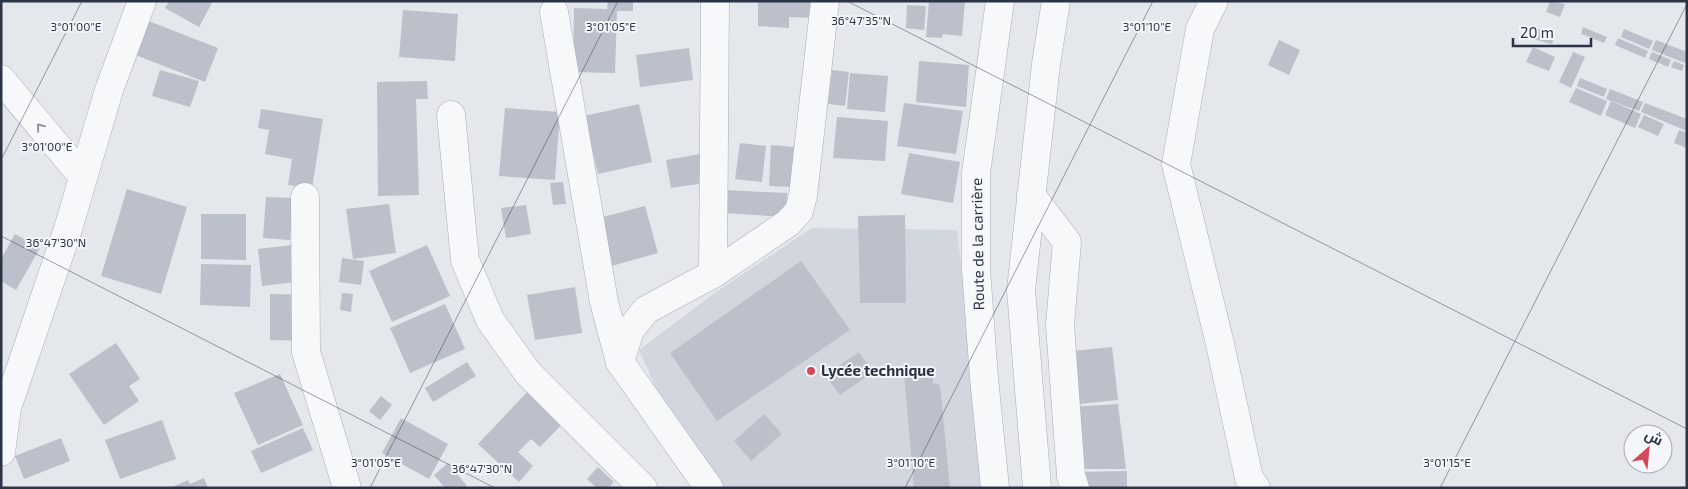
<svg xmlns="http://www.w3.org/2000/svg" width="1688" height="489" font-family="'Exo 2',Cairo,sans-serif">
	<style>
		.built { fill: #d2d6de }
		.building { fill: #bbc0ca }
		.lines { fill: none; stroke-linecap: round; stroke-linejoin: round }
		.minor-casing { stroke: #a9aeb7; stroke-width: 29 }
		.minor { stroke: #f7f8fa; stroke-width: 28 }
		.oneway { stroke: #9196a0 }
		.ticks { fill: none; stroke: #2b3445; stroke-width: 1; stroke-opacity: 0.45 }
		.poi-dot { fill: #d1495b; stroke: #f4f6f9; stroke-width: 2 }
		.labels { text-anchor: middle; stroke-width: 4; stroke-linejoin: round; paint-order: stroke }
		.street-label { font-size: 15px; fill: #2b3445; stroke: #f4f6f9 }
		.poi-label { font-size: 15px; font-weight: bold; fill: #2b3445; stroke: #f4f6f9; text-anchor: start }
		.ticks-label { font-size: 12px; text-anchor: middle; fill: #2b3445; stroke: #f4f6f9; stroke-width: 4; stroke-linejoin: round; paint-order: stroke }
	</style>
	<rect width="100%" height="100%" fill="#e4e7ec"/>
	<path class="built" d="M812,228L957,230L987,488H728L724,486L658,393L639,350L719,290Z"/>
	<g class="building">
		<path d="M169,1H213L199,27L165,8Z"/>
		<path d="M608,1H633V11H617L615,73L573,72L574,8L607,9Z"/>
		<path d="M758,1H816L815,18L789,17V28L758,26Z"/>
		<path d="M929,1H965L962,36L943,34L942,38L926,37Z"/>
		<path d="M1550,1L1565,4L1560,17L1546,12Z"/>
		<path d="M907,5L926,6L924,30L906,28Z"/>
		<path d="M403,10L458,14L455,61L399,57Z"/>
		<path d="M146,20L218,48L205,82L133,54Z"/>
		<path d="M1583,27L1607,37L1604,43L1581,34Z"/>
		<path d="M1536,28L1555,34L1552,44L1533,39Z"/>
		<path d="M1624,29L1653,41L1649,49L1621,37Z"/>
		<path d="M1618,38L1648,51L1645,58L1615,45Z"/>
		<path d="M1279,40L1300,50L1289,75L1268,65Z"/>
		<path d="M1656,40L1687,52L1685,63L1652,50Z"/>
		<path d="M1533,47L1555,57L1549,71L1526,62Z"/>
		<path d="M689,48L693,80L640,87L636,55Z"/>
		<path d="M1573,52L1585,57L1571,88L1559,82Z"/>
		<path d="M1652,52L1671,60L1668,67L1649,59Z"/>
		<path d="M919,61L969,65L966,107L916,102Z"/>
		<path d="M1674,61L1684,65L1682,71L1671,67Z"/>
		<path d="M160,70L199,81L190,107L152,96Z"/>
		<path d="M832,70L849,72L845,106L828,104Z"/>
		<path d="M850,73L888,76L885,112L847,109Z"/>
		<path d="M1580,78L1607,89L1604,97L1577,86Z"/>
		<path d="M427,81L428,99H416L419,195L378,196L377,82Z"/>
		<path d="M1576,88L1607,101L1601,116L1569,102Z"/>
		<path d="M1610,89L1643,102L1639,111L1606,99Z"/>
		<path d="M1611,101L1641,114L1635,128L1605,115Z"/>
		<path d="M904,103L963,111L956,154L897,146Z"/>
		<path d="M1645,103L1687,119V131L1641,112Z"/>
		<path d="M639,104L652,162L598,174L584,116Z"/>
		<path d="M505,108L560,112L555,180L499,176Z"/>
		<path d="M261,109L323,119L312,188L288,185L292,159L265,154L269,130L258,128Z"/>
		<path d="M1644,115L1664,124L1658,136L1638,127Z"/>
		<path d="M837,117L888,121L885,161L833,158Z"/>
		<path d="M1679,130L1687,133V148L1674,143Z"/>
		<path d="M740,143L766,146L762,182L735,179Z"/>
		<path d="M771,145L794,147L792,187L769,186Z"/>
		<path d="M909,153L960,162L953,203L901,194Z"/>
		<path d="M700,154L705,183L671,188L666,160Z"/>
		<path d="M563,182L566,204L553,205L550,183Z"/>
		<path d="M127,189L187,207L161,294L101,276Z"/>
		<path d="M725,190L787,193L786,217L724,213Z"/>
		<path d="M266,197L293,198L290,240L263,238Z"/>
		<path d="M389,204L396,253L353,259L346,209Z"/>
		<path d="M526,205L531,234L506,238L501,208Z"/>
		<path d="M645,206L658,253L608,267L595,219Z"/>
		<path d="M201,214H246V260L201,259Z"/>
		<path d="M905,215L906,303H860L858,216Z"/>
		<path d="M15,234L40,248L16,290L1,281V259Z"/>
		<path d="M309,243L313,280L262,286L258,249Z"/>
		<path d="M427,245L450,296L392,322L369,271Z"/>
		<path d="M342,258L364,261L361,285L339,282Z"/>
		<path d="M801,261L850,330L717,421L670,353Z"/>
		<path d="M201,264L251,265L250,307L200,305Z"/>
		<path d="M575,287L582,333L535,340L527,295Z"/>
		<path d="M342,293L353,294L351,312L340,310Z"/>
		<path d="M270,294L312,295L311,341L270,340Z"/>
		<path d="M445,304L465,349L410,373L390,328Z"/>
		<path d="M116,343L140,379L129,386L139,401L104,425L69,374Z"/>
		<path d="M1112,347L1118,400L1070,405L1064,352Z"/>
		<path d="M859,352L873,372L840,395L825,375Z"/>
		<path d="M467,362L476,376L433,402L425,388Z"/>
		<path d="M932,372L933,383L940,385L950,488H914L904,373Z"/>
		<path d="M280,374L303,425L258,445L234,393Z"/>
		<path d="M530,389L565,421L540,447L531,439L518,452L533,466L519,482L478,444Z"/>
		<path d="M381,396L392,405L380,420L369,411Z"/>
		<path d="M1118,404L1126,469H1079L1071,407Z"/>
		<path d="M764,414L782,434L751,461L734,441Z"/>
		<path d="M401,418L448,444L429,479L382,453Z"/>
		<path d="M162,420L176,459L120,479L105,440Z"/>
		<path d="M303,428L313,450L261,473L251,451Z"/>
		<path d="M61,438L70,461L24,479L15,456Z"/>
		<path d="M448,463L467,486L465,488H445L434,475Z"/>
		<path d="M598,467L614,482L608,488H597L587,479Z"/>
		<path d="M1127,471V488H1077V472Z"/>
		<path d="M204,478L208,488H170L188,480L190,484Z"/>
	</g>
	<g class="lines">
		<g class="minor-casing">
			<g id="minor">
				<path d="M1214,1L1200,29L1176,164L1220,344L1249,478L1256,488"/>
				<path d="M554,12L604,302L620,362"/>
				<path d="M1,79L83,177"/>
				<path d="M451,115L465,260L490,320L528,373L643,488"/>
				<path d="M1031,195L1067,242L1060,325L1071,476L1075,488"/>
				<path d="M305,197L306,352L347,488"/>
				<path d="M713,274L715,1"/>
				<path d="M1,452L7,408L68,229L109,90L142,1"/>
				<path d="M709,488L620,362L630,330L646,310L713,274L788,223L799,211L803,195L825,1"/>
				<path d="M995,488L984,378L976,269V173L1000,1"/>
				<path d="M1037,488L1021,290L1046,64L1056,1"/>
			</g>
		</g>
		<use href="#minor" class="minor"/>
	</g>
	<defs><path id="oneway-chevron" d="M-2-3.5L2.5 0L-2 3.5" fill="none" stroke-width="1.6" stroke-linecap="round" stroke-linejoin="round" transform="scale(1.25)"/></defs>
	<use class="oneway" href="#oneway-chevron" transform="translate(40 127) rotate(-129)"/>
	<path class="ticks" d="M847,1L1687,429M1,160L82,1M1,236L495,488M370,488L618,1M905,488L1153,1M1440,488L1687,4"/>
	<circle class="poi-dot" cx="811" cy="371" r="5"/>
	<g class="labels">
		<g class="street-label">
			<text transform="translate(978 244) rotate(-91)" y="5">Route de la carrière</text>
		</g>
		<g class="poi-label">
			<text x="821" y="376">Lycée technique</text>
		</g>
	</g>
	<g class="ticks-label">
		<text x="861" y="25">36°47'35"N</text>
		<text x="76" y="31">3°01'00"E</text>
		<text x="611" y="31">3°01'05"E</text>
		<text x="1147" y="31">3°01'10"E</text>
		<text x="47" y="151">3°01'00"E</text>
		<text x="56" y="247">36°47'30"N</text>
		<text x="376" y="467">3°01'05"E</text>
		<text x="911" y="467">3°01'10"E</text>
		<text x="1447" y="467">3°01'15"E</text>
		<text x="482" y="473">36°47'30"N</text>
	</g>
	<rect width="1688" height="489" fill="none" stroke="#2b3445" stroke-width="5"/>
	<g transform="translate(1648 449) rotate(27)"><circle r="24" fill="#f4f6f9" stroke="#a4a8b1"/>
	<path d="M0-4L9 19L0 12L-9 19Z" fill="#d1495b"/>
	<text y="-8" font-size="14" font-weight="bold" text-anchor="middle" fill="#2b3445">ش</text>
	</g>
	<path d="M1513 38v8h78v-8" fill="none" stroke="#2b3445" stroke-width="2.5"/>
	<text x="1520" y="38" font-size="15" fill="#2b3445" stroke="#f4f6f9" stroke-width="4" paint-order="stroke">20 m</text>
</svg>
